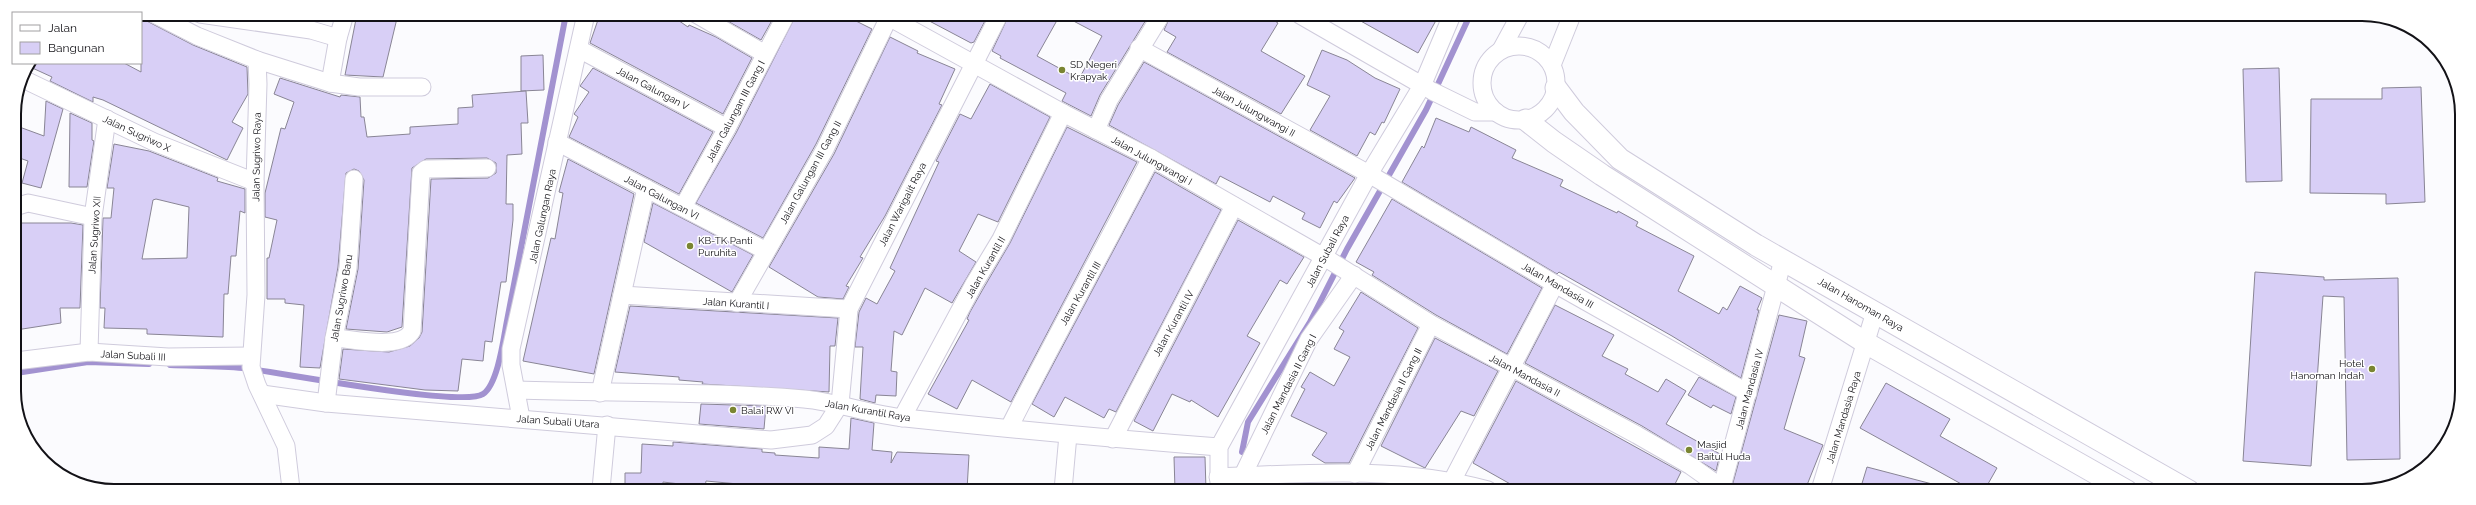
<svg xmlns="http://www.w3.org/2000/svg" width="2476" height="505" font-family="Raleway,sans-serif">
	<style>
		.lines { fill: none; stroke-linecap: round; stroke-linejoin: round }
		.stream { stroke: #a292d0; stroke-width: 6 }
		.building { fill: #d8cff6; stroke: #898595; fill-rule: evenodd }
		.minor-casing { stroke: #cfcbdc; stroke-width: 19 }
		.tertiary-casing { stroke: #cfcbdc; stroke-width: 23 }
		.minor { stroke: #fff; stroke-width: 17 }
		.tertiary { stroke: #fff; stroke-width: 21 }
		.poi-dot { fill: #7a8532; stroke: #fff; stroke-width: 1.5 }
		.labels { text-anchor: middle; stroke-width: 3; stroke-linejoin: round; paint-order: stroke }
		.poi-label { font-size: 10px; fill: #131217; stroke: #fff; text-anchor: start }
		.street-label { font-size: 10px; fill: #131217; stroke: #fff }
		.rim { fill: none; stroke: #131217; stroke-width: 2 }
	</style>
	<rect width="100%" height="100%" fill="#fbfbfe"/>
	<g class="lines">
		<g class="stream">
			<path d="M170,365C194,366 219,366 243,368C279,372 463,408 483,394C497,385 503,343 506,326L566,14"/>
			<path d="M16,373L88,362L149,364"/>
			<path d="M1242,452L1248,422L1310,322L1347,249L1426,110L1470,15"/>
		</g>
	</g>
	<g class="building">
		<path d="M357,14H398L383,77L345,75Z"/>
		<path d="M600,14H669L688,27L689,25L716,37L752,58L723,114L590,43Z"/>
		<path d="M726,15H775L761,40L724,19Z"/>
		<path d="M796,15H820L832,21L836,15H844L872,29L816,144L763,238L696,203L736,133Z"/>
		<path d="M918,15H988L974,42L971,43Z"/>
		<path d="M1009,15H1060L1037,56L1079,79L1102,36L1062,15H1149L1100,95L1091,116L1062,101L1066,93L1000,58L1001,56L992,51Z"/>
		<path d="M1171,15H1265L1278,23L1261,51L1305,76L1281,114L1167,52L1176,37L1164,30Z"/>
		<path d="M1350,15H1439L1418,53Z"/>
		<path d="M141,18L193,45L247,67L248,94L232,122L243,128L227,160L103,100L93,97V102L50,81L52,77L28,66L30,63H124L141,72Z"/>
		<path d="M890,37L918,51L917,53L955,69L939,104L942,105L885,216L860,257L863,258L846,286L849,287L843,299L818,297L769,267L834,154Z"/>
		<path d="M1322,50L1347,60L1375,78L1400,89L1384,123L1382,122L1375,135L1370,132L1357,156L1310,130L1330,96L1307,85Z"/>
		<path d="M543,55L544,90L521,91V56Z"/>
		<path d="M1144,62L1355,178L1337,203L1334,201L1320,228L1302,219L1305,213L1273,196L1270,202L1220,176L1216,184L1109,125L1118,105Z"/>
		<path d="M593,68L713,132L679,194L569,137L578,117L574,114L589,92L580,86Z"/>
		<path d="M2279,68L2282,181L2246,182L2243,69Z"/>
		<path d="M280,78L340,97L341,95L360,97L361,117H364L367,137L410,134V127L458,124V108L473,107L472,95L526,91L528,123H521L522,154L507,155L506,204H513V220L506,282H501L492,342L485,341L483,361L462,359L458,391L425,390L339,379L343,349L389,352L410,346L419,338L422,332L431,179L488,178L496,173V163L487,158L426,159L412,168L402,327L387,332L346,329L358,269L364,180L359,171L354,169L346,173L338,267L320,368L300,367L304,305L285,303V299H267V258H269L277,220L265,217V193L281,128L285,129L294,102L274,94Z"/>
		<path d="M990,84L1050,117L998,222L978,214L959,251L976,262L952,303L925,288L902,335L894,331L891,371L897,372L896,396L876,395L875,403L860,399L863,347H855L859,312L866,298L877,304L895,271L890,268L939,162L936,161L960,114L971,119Z"/>
		<path d="M2421,87L2425,202L2386,204V194L2310,193L2311,99H2382V88Z"/>
		<path d="M46,101L63,109L41,188L22,183L28,161L14,156V125L44,136Z"/>
		<path d="M70,113L92,123V140L94,141L87,187H69Z"/>
		<path d="M1436,118L1469,132L1471,127L1516,150L1512,158L1563,180L1560,186L1617,213L1618,211L1638,222L1636,226L1694,256L1678,291L1719,314L1723,307L1727,310L1740,286L1762,298L1757,310H1759L1741,378L1672,336L1559,272L1557,274L1402,182L1422,146L1424,148Z"/>
		<path d="M1067,127L1137,162L1011,402L972,380L957,409L928,394L969,320L967,319L970,312L983,289L1010,243Z"/>
		<path d="M114,144L149,151L218,178L217,181L245,189V213L240,211L236,256H231L228,294H224L223,337L147,334V329L104,328L105,308H100L103,218H111L114,188H107ZM156,199L189,207L187,258L142,259L153,200Z"/>
		<path d="M568,159L634,194L594,374L523,361L551,238L555,239L563,193L559,192Z"/>
		<path d="M1155,172L1221,210L1116,412L1109,409L1104,418L1065,397L1054,417L1032,404Z"/>
		<path d="M1392,199L1542,288L1507,354L1436,315L1372,275L1374,272L1356,262Z"/>
		<path d="M653,203L753,255L732,292L644,242Z"/>
		<path d="M1238,220L1304,257L1287,284L1280,280L1247,336L1260,343L1218,417L1191,400L1190,402L1172,394L1153,431L1134,421Z"/>
		<path d="M15,223H71L83,225L80,308H60L61,323L16,330Z"/>
		<path d="M2255,272L2324,277V280L2398,278L2400,459L2347,460L2344,297L2323,296L2311,466L2243,461Z"/>
		<path d="M1361,292L1418,328L1349,463H1325L1312,455L1327,433L1291,416L1305,389L1301,387L1310,372L1334,386L1350,357L1334,349L1344,331L1339,328Z"/>
		<path d="M1555,305L1614,335L1602,356L1628,369L1625,374L1658,392L1666,379L1686,391L1666,424L1720,454L1716,471L1642,426L1525,363Z"/>
		<path d="M630,306L838,318L835,346H830L829,392L702,384L703,382L679,380V377L615,372Z"/>
		<path d="M1779,315L1807,321L1799,356L1805,358L1784,429L1823,445L1805,490H1731Z"/>
		<path d="M1435,338L1498,371L1474,416L1461,411L1425,468L1381,446Z"/>
		<path d="M1699,377L1736,397L1731,414L1713,405L1711,408L1688,395Z"/>
		<path d="M1516,381L1681,472L1672,490H1521L1473,463Z"/>
		<path d="M1886,383L1950,419L1940,436L1997,468L1984,491H1974L1860,428Z"/>
		<path d="M701,404L766,406L764,429L699,424Z"/>
		<path d="M851,418L874,423L872,450L892,452L891,463L897,452L969,455L967,490H781L748,488L749,485L706,481L705,487L663,482V490H625V473H641L642,444L673,446V442L762,449V452L775,453V455L819,458V447L849,449Z"/>
		<path d="M1174,457H1205L1206,490H1175Z"/>
		<path d="M1867,467L1936,485V490H1860Z"/>
	</g>
	<g class="lines">
		<g class="minor-casing">
			<g id="minor">
				<path d="M154,14L197,36L257,60L258,84L255,182L256,295L251,367L257,385L286,446L291,489"/>
				<path d="M200,14L311,30L338,38"/>
				<path d="M696,14L765,54"/>
				<path d="M885,15L1063,113L1151,158L1329,260L1431,324L1637,435L1691,466L1722,488"/>
				<path d="M1300,15L1432,91L1475,112H1496"/>
				<circle cx="1519" cy="83" r="37"/>
				<path d="M1139,48L1369,174L1555,284L1748,393"/>
				<path d="M579,49L727,128"/>
				<path d="M1501,50L1520,15"/>
				<path d="M257,60L330,83L359,87H422"/>
				<path d="M1552,65L1572,15"/>
				<path d="M21,78L154,142L255,182"/>
				<path d="M330,83L338,38L345,14"/>
				<path d="M1096,130L1109,100L1161,15"/>
				<path d="M557,142L766,251"/>
				<path d="M15,207L28,203L93,217"/>
				<path d="M683,207L727,128L786,15"/>
				<path d="M622,295L849,309"/>
				<path d="M737,303L825,149L890,15"/>
				<path d="M334,338C354,339 401,351 412,331L421,173L426,169L487,168"/>
				<path d="M89,352L93,217L107,119"/>
				<path d="M16,361L89,352L168,357L250,356"/>
				<path d="M517,390C612,393 708,391 804,399C838,402 871,415 905,418C1009,429 1114,439 1219,447"/>
				<path d="M600,393L646,188"/>
				<path d="M262,394L326,403L771,440L812,435L826,426L840,404L849,309L999,15"/>
				<path d="M326,403L334,338L348,268L354,179"/>
				<path d="M521,418L511,365V349L586,14"/>
				<path d="M902,418L974,284L1001,239L1063,113"/>
				<path d="M1009,428C1055,337 1104,249 1151,158"/>
				<path d="M1113,439L1234,206"/>
				<path d="M1355,474L1431,324"/>
				<path d="M1218,477C1307,473 1401,466 1488,490"/>
				<path d="M1242,477L1309,339L1354,275"/>
				<path d="M1452,481L1555,284"/>
				<path d="M601,489L607,425"/>
				<path d="M1063,490L1068,435"/>
				<path d="M1219,490V447L1369,174L1422,86L1452,15"/>
				<path d="M1721,490L1783,260"/>
				<path d="M1820,490L1875,312"/>
			</g>
		</g>
		<g class="tertiary-casing">
			<g id="tertiary">
				<path d="M1556,88L1574,112L1620,159L1756,245L2189,491"/>
				<path d="M1526,120L1554,142L1602,175L1866,343L2127,491"/>
			</g>
		</g>
		<use href="#minor" class="minor"/>
		<use href="#tertiary" class="tertiary"/>
	</g>
	<g class="poi-dot">
		<circle cx="1062" cy="70" r="4"/>
		<circle cx="690" cy="246" r="4"/>
		<circle cx="2372" cy="369" r="4"/>
		<circle cx="733" cy="410" r="4"/>
		<circle cx="1689" cy="450" r="4"/>
	</g>
	<g class="labels">
		<g class="poi-label">
			<text x="1070" y="68">SD Negeri<tspan x="1070" dy="12">Krapyak</tspan></text>
			<text x="698" y="244">KB-TK Panti<tspan x="698" dy="12">Puruhita</tspan></text>
			<text x="2364" y="367" text-anchor="end">Hotel<tspan x="2364" dy="12">Hanoman Indah</tspan></text>
			<text x="741" y="414">Balai RW VI</text>
			<text x="1697" y="448">Masjid<tspan x="1697" dy="12">Baitul Huda</tspan></text>
		</g>
		<g class="street-label">
			<text transform="translate(653 88) rotate(28)" y="4">Jalan Galungan V</text>
			<text transform="translate(735 111) rotate(-62)" y="4">Jalan Galungan III Gang I</text>
			<text transform="translate(1254 111) rotate(29)" y="4">Jalan Julungwangi II</text>
			<text transform="translate(137 133) rotate(25)" y="4">Jalan Sugriwo X</text>
			<text transform="translate(256 157) rotate(-89)" y="4">Jalan Sugriwo Raya</text>
			<text transform="translate(1152 160) rotate(29)" y="4">Jalan Julungwangi I</text>
			<text transform="translate(810 172) rotate(-61)" y="4">Jalan Galungan III Gang II</text>
			<text transform="translate(662 197) rotate(28)" y="4">Jalan Galungan VI</text>
			<text transform="translate(902 204) rotate(-63)" y="4">Jalan Warigalit Raya</text>
			<text transform="translate(542 216) rotate(-78)" y="4">Jalan Galungan Raya</text>
			<text transform="translate(94 235) rotate(-86)" y="4">Jalan Sugriwo XII</text>
			<text transform="translate(1327 251) rotate(-62)" y="4">Jalan Subali Raya</text>
			<text transform="translate(985 267) rotate(-60)" y="4">Jalan Kurantil II</text>
			<text transform="translate(1558 285) rotate(30)" y="4">Jalan Mandasia III</text>
			<text transform="translate(1080 293) rotate(-60)" y="4">Jalan Kurantil III</text>
			<text transform="translate(341 298) rotate(-80)" y="4">Jalan Sugriwo Baru</text>
			<text transform="translate(736 303) rotate(4)" y="4">Jalan Kurantil I</text>
			<text transform="translate(1861 304) rotate(30)" y="4">Jalan Hanoman Raya</text>
			<text transform="translate(1173 323) rotate(-61)" y="4">Jalan Kurantil IV</text>
			<text transform="translate(133 355) rotate(3)" y="4">Jalan Subali III</text>
			<text transform="translate(1525 375) rotate(28)" y="4">Jalan Mandasia II</text>
			<text transform="translate(1288 384) rotate(-63)" y="4">Jalan Mandasia II Gang I</text>
			<text transform="translate(1749 389) rotate(-75)" y="4">Jalan Mandasia IV</text>
			<text transform="translate(1393 399) rotate(-63)" y="4">Jalan Mandasia II Gang II</text>
			<text transform="translate(868 410) rotate(10)" y="4">Jalan Kurantil Raya</text>
			<text transform="translate(1843 417) rotate(-73)" y="4">Jalan Mandasia Raya</text>
			<text transform="translate(558 421) rotate(4)" y="4">Jalan Subali Utara</text>
		</g>
	</g>
	<path d="M0 0H2476V505H0ZM114 21H2362A93 93 0 0 1 2455 114V391A93 93 0 0 1 2362 484H114A93 93 0 0 1 21 391V114A93 93 0 0 1 114 21Z" fill="#fff" fill-rule="evenodd"/>
	<path class="rim" d="M114 21H2362A93 93 0 0 1 2455 114V391A93 93 0 0 1 2362 484H114A93 93 0 0 1 21 391V114A93 93 0 0 1 114 21Z"/>
	<rect x="12" y="12" width="130" height="52" fill="#ffffff" stroke="#a1a0a2"/>
	<rect x="20" y="25" width="20" height="6" fill="#ffffff" stroke="#a1a0a2"/>
	<text x="48" y="32" font-size="12" fill="#131217">Jalan</text>
	<rect x="20" y="42" width="20" height="12" fill="#d8cff6" stroke="#a1a0a2"/>
	<text x="48" y="52" font-size="12" fill="#131217">Bangunan</text>
</svg>
